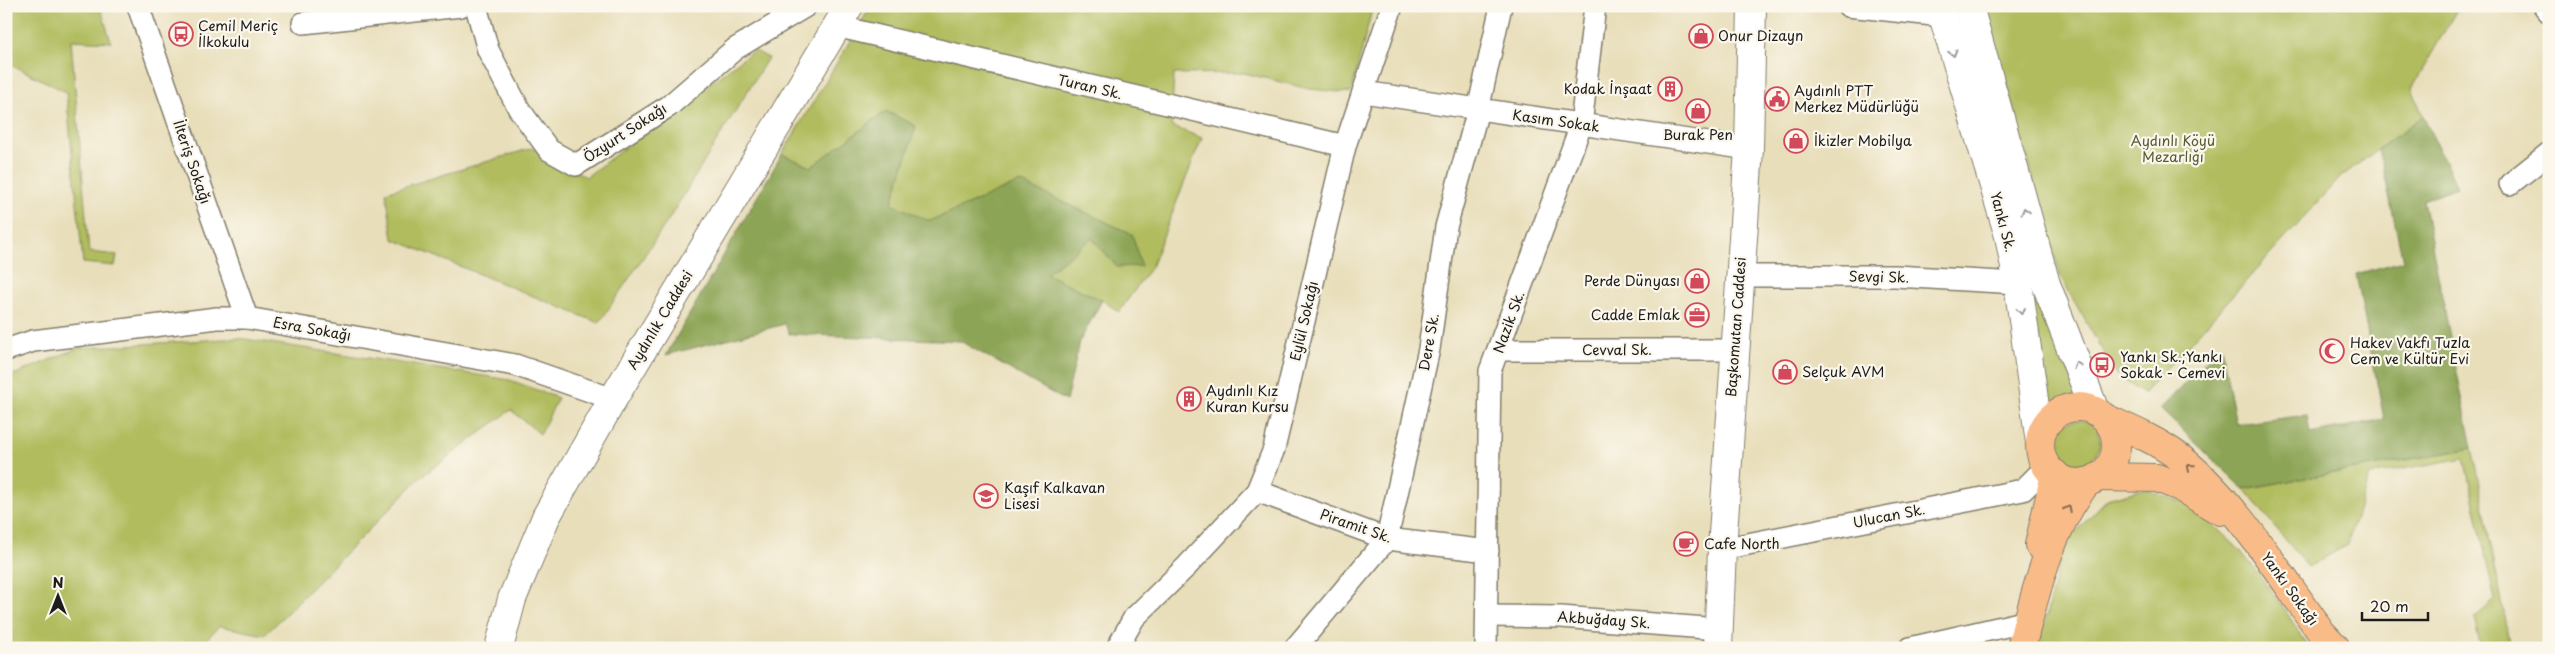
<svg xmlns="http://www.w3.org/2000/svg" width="2555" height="654" font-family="'Playpen Sans',sans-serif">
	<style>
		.green { fill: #b0bc5d; stroke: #666c3c }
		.forest { fill: #8ca454; stroke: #546038 }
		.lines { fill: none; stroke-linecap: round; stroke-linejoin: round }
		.minor-casing { stroke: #827d6b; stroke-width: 24 }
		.tertiary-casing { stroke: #827d6b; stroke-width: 30 }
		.primary-casing { stroke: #827d6b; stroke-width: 30 }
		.minor { stroke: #fff; stroke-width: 21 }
		.tertiary { stroke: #fff; stroke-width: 28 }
		.primary { stroke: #f9bc89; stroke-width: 28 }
		.oneway { stroke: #999 }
		.oneway2 { stroke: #8a6c52 }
		.labels { text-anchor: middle; stroke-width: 4.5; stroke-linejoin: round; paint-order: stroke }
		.poi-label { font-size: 14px; fill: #1c1c1c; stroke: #fbf7ec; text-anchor: start }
		.street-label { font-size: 14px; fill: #1c1c1c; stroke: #fbf7ec }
		.park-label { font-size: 14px; fill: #575c36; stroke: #fbf7ec }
	</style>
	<rect width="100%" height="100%" fill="#fbf7ec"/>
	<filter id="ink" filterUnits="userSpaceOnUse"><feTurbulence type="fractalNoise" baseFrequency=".02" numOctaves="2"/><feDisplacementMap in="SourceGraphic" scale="10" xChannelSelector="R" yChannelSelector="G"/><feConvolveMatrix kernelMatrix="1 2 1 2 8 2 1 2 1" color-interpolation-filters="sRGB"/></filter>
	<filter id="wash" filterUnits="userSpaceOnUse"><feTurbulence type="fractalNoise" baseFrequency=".0096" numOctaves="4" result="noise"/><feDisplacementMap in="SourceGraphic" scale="20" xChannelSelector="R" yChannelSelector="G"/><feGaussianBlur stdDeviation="1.12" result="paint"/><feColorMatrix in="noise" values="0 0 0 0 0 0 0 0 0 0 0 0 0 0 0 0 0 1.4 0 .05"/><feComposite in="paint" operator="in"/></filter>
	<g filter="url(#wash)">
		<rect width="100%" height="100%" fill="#e8deba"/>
		<g class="green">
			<path d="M6,6H100L111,42L71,40L89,252L117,255L115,266L83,263L66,92L6,62Z"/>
			<path d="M871,6H1373L1351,93L1309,89L1244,73L1174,74L1171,126L1202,138L1151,267L1119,312L1102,300L782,154Z"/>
			<path d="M1985,6H2459L2412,88L2423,116L2342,176L2143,394L2115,373L2061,278Z"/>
			<path d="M754,50L768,58L667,222L599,323L393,239L386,192L532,148L586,177Z"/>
			<path d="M2019,236L2038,303L2082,396L2066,397L2047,406Z"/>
			<path d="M239,338L510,380L558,398L540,434L511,410L421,477L265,635L219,626L199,648H6V378L78,348Z"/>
			<circle cx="2078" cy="442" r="22"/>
			<path d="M2472,448L2511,648H2481L2474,618L2495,600L2464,458L2370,475L2347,545L2308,567L2244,489Z"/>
			<path d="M2144,489L2192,505L2240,550L2282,605L2309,648H2038L2064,544L2107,499Z"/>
		</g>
		<g class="forest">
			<path d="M886,111L916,126L892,204L930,221L1020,182L1132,234L1141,266L1117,267L1092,238L1046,274L1102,300L1080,341L1066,401L960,341L789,334L785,324L666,355L782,154L811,167Z"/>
			<path d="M2423,116L2457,187L2423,200L2472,448L2244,489L2160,409L2221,346L2236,424L2307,415L2310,434L2384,419L2356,274L2403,261L2379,149Z"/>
		</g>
	</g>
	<g filter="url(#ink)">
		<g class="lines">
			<g class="minor-casing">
				<g id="minor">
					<path d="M138,6L247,318"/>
					<path d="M476,6L488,50L519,109L549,150L576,165L669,106L735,49L806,6"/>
					<path d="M1848,6L1943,16"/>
					<path d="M2544,6L2549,12"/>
					<path d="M303,23L461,6"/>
					<path d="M836,26L1345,146"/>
					<path d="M1363,92L1749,149"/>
					<path d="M2510,184L2549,153"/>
					<path d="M1740,276H1895L2018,283"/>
					<path d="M6,350L33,341L217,318H247L515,365L613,399"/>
					<path d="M1498,350H1735"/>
					<path d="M1257,491L1387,539L1488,551"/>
					<path d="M1722,549L2023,490L2047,466"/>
					<path d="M1488,616L1561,617L1719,629"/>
					<path d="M1117,648L1134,618L1187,566L1257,491L1274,449L1345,146L1392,6"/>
					<path d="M1295,648L1387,539L1429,349L1446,227L1478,110L1501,6"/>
					<path d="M1486,648L1490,371L1581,125L1595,6"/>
					<path d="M1910,648L2028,621"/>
				</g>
			</g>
			<g class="tertiary-casing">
				<g id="tertiary">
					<path d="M1940,6L2009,236L2018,283L2040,443"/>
					<path d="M1969,6L2046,284L2095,411"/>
					<path d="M499,648L512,599L546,517L613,399L849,6"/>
					<path d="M1718,648L1722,549L1749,149L1752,6"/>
				</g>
			</g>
			<g class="primary-casing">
				<g id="primary">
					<circle cx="2078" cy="445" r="38"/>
					<path d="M2105,418C2129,429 2154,439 2176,455C2232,496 2281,577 2322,633L2336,648"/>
					<path d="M2098,477L2157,478L2180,487L2220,511"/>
					<path d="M2039,545L2055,474"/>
					<path d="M2021,648C2036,590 2050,529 2087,482"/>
				</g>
			</g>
			<use href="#minor" class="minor"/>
			<use href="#tertiary" class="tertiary"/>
			<use href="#primary" class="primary"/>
		</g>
		<defs><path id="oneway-chevron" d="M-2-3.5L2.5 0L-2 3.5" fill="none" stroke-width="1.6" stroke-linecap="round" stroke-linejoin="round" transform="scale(1.25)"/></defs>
		<g class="oneway">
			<use href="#oneway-chevron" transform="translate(1953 53) rotate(74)"/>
			<use href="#oneway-chevron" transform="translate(2025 211) rotate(-106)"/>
			<use href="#oneway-chevron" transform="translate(2021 311) rotate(83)"/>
			<use href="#oneway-chevron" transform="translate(2077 365) rotate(-111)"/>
		</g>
		<g class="oneway2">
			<use href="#oneway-chevron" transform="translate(2190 467) rotate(-139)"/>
			<use href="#oneway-chevron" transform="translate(2068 509) rotate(-63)"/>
		</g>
	</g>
	<defs>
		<g id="bus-ring" transform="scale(1.25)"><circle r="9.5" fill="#fbf7ec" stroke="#d1495b" stroke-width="1.5"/><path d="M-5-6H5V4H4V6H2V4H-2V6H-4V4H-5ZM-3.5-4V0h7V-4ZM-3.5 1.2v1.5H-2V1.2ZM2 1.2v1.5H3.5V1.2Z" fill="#d1495b"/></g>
		<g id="shop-ring" transform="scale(1.25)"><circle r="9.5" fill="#fbf7ec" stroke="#d1495b" stroke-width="1.5"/><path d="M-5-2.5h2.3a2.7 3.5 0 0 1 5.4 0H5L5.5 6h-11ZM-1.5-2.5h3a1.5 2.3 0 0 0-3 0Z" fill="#d1495b"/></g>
		<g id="building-ring" transform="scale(1.25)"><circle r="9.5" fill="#fbf7ec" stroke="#d1495b" stroke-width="1.5"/><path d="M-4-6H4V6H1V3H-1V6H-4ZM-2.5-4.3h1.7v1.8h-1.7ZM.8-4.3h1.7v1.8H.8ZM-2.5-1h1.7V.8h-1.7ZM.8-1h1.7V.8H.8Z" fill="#d1495b"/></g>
		<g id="civic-ring" transform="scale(1.25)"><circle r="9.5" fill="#fbf7ec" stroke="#d1495b" stroke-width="1.5"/><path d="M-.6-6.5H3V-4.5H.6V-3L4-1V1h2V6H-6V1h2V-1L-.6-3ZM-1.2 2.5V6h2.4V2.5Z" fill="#d1495b"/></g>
		<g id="office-ring" transform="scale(1.25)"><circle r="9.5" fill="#fbf7ec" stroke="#d1495b" stroke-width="1.5"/><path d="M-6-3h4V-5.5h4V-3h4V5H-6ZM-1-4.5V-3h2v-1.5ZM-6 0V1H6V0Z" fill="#d1495b"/></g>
		<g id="mosque-ring" transform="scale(1.25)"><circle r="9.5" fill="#fbf7ec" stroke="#d1495b" stroke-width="1.5"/><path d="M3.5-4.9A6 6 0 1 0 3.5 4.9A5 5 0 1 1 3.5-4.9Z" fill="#d1495b"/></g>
		<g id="school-ring" transform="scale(1.25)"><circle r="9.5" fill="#fbf7ec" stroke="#d1495b" stroke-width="1.5"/><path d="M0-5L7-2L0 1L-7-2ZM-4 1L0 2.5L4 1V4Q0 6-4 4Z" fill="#d1495b"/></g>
		<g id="cafe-ring" transform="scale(1.25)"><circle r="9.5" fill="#fbf7ec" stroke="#d1495b" stroke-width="1.5"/><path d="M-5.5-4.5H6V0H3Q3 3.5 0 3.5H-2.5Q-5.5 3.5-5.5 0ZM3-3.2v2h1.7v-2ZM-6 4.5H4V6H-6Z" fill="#d1495b"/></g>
	</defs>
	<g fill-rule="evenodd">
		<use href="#bus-ring" x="181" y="34"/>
		<use href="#shop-ring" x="1701" y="36"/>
		<use href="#building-ring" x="1670" y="89"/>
		<use href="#civic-ring" x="1777" y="99"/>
		<use href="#shop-ring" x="1698" y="111"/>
		<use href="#shop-ring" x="1796" y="141"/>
		<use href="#shop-ring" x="1697" y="281"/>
		<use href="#office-ring" x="1697" y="315"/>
		<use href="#mosque-ring" x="2332" y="351"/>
		<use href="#bus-ring" x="2102" y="365"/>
		<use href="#shop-ring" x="1785" y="372"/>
		<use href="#building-ring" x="1189" y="399"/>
		<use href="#school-ring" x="986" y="496"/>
		<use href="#cafe-ring" x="1686" y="544"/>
	</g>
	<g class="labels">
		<g class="poi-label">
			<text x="198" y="31">Cemil Meriç<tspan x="198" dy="16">İlkokulu</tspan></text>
			<text x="1718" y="41">Onur Dizayn</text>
			<text x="1652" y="94" text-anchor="end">Kodak İnşaat</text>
			<text x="1794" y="96">Aydınlı PTT<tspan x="1794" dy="16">Merkez Müdürlüğü</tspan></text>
			<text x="1698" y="140" text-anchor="middle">Burak Pen</text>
			<text x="1814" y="146">İkizler Mobilya</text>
			<text x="1680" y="286" text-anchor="end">Perde Dünyası</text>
			<text x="1680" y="320" text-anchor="end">Cadde Emlak</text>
			<text x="2350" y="348">Hakev Vakfı Tuzla<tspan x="2350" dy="16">Cem ve Kültür Evi</tspan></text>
			<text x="2120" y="362">Yankı Sk.;Yankı<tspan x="2120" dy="16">Sokak - Cemevi</tspan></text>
			<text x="1802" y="377">Selçuk AVM</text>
			<text x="1206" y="396">Aydınlı Kız<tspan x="1206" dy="16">Kuran Kursu</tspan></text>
			<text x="1004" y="493">Kaşıf Kalkavan<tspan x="1004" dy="16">Lisesi</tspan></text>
			<text x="1704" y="549">Cafe North</text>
		</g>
		<g class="street-label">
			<text transform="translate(1090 87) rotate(13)" y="5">Turan Sk.</text>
			<text transform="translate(1556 121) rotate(8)" y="5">Kasım Sokak</text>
			<text transform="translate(625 133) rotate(-33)" y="5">Özyurt Sokağı</text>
			<text transform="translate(192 162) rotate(71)" y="5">İlteriş Sokağı</text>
			<text transform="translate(2003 222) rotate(75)" y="5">Yankı Sk.</text>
			<text transform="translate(1879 277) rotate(1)" y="5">Sevgi Sk.</text>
			<text transform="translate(660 320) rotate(-59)" y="5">Aydınlık Caddesi</text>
			<text transform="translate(1304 321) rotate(-77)" y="5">Eylül Sokağı</text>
			<text transform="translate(1509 322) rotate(-70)" y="5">Nazik Sk.</text>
			<text transform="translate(1736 327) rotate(-86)" y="5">Başkomutan Caddesi</text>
			<text transform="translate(312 329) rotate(10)" y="5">Esra Sokağı</text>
			<text transform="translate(1429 342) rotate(-80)" y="5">Dere Sk.</text>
			<text x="1617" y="355">Cevval Sk.</text>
			<text transform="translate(1889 516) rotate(-11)" y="5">Ulucan Sk.</text>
			<text transform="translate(1356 526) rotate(19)" y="5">Piramit Sk.</text>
			<text transform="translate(2290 589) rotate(54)" y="5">Yankı Sokağı</text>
			<text transform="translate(1604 620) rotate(4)" y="5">Akbuğday Sk.</text>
		</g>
		<g class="park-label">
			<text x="2173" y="146">Aydınlı Köyü<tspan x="2173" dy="16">Mezarlığı</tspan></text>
		</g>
	</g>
	<rect width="2555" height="654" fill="none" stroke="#fbf7ec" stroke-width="25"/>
	<g transform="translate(58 596)" stroke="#fbf7ec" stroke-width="4" paint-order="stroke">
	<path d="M0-4L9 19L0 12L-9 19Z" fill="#1c1c1c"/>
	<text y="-8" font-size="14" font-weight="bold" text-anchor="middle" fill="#1c1c1c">N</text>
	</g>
	<path d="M2362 612v8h66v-8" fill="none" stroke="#1c1c1c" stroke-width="2.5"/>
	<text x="2370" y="612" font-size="15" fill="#1c1c1c" stroke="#fbf7ec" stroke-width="4" paint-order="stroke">20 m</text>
</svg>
